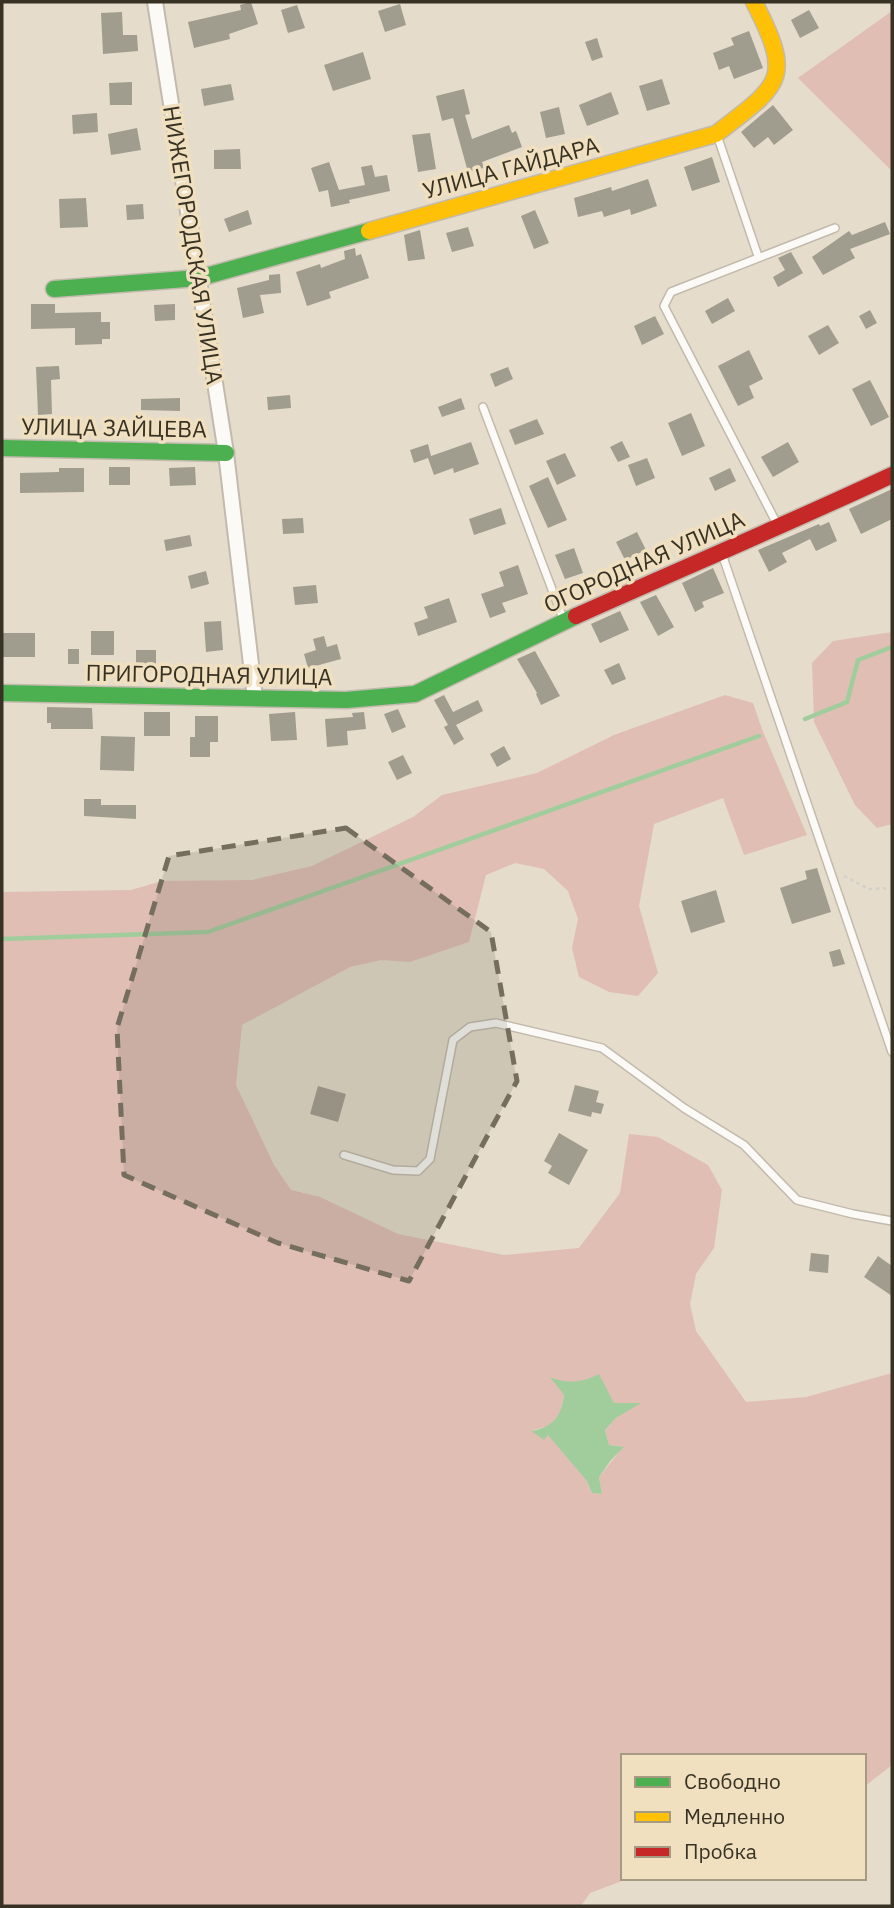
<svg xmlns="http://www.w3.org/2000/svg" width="894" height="1908" font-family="'IBM Plex Sans',sans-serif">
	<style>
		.green { fill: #e0beb4; fill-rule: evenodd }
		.water { fill: #a1cd9d }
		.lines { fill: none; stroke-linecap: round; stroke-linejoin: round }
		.stream { stroke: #a1cd9d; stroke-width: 4.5 }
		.building { fill: #a09c8e }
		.lane-casing { stroke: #c2baad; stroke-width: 10 }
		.street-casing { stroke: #c2baad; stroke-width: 18 }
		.fast-casing { stroke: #c2baad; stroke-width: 19 }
		.slow-casing { stroke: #c2baad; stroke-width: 19 }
		.jam-casing { stroke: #c2baad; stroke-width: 19 }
		.path { stroke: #d3d1cc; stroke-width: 2.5; stroke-dasharray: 3.5 3.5; stroke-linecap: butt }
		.lane { stroke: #fbfaf7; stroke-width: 7 }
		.street { stroke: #fbfaf7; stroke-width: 14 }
		.fast { stroke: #4caf50; stroke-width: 16 }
		.slow { stroke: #ffc107; stroke-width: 16 }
		.jam { stroke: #c62828; stroke-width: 16 }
		.marked { fill: #756e5f; fill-opacity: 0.2; stroke: #756e5f; stroke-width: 5; stroke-dasharray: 14 9; stroke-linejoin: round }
		.labels { text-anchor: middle; stroke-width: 7; stroke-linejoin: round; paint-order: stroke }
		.street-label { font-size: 23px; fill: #383225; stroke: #f0e0c0 }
	</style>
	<rect width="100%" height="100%" fill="#e5dccb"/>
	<g class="green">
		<path d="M892,11V171L798,78Z"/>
		<path d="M892,632V824L877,828L855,805L814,722L812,663L833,641Z"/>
		<path d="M725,695L753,703L762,729L807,835L744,855L723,798L654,824L639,906L658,973L638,996L609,992L579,977L572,948L578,919L568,891L544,869L515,863L486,875L469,942L410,962L381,960L350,967L242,1025L236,1085L274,1165L291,1190L320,1197L398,1234L504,1255L579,1248L620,1193L629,1134L658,1137L708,1165L722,1190L714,1248L696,1274L690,1304L696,1331L746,1402L806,1397L892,1373V1765L864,1787V1756H623V1878H630L590,1893L581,1906H2V892L131,890L162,881L252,880L312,866L413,817L442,795L537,773L614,735ZM551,1377L565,1383L585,1381L604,1387L614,1403H639L616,1418L605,1430L609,1445L623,1447L599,1477L602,1494L592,1493L587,1481L555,1442L548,1435L532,1430C553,1428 562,1416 564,1395Z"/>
	</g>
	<path class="water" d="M599,1374L614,1403H641L616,1418L605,1430L609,1445L624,1447L611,1460L599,1477L602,1494L592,1493L587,1481L548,1435L544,1440L531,1431C552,1428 562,1416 564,1395L550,1377C568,1384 581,1383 599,1374Z"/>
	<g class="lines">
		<g class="stream">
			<path d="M805,719L847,702L858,660L892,647"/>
			<path d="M2,939L208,932L759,736"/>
		</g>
	</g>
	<g class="building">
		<path d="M251,2L258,24L229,34L230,39L194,48L188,22L241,10L240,5Z"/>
		<path d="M400,4L406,25L385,32L378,11Z"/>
		<path d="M297,5L305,28L288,33L281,10Z"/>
		<path d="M809,10L819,28L800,38L791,20Z"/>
		<path d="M122,12L123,35H137L138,51L103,54L101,13Z"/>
		<path d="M749,31L763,68L734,79L729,66L719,70L713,53L734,45L731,38Z"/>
		<path d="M597,38L603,57L592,61L585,42Z"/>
		<path d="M363,52L371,79L333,91L324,65Z"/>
		<path d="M662,79L670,104L647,111L639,86Z"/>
		<path d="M132,82V105H110L109,83Z"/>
		<path d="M231,84L234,100L204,106L201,89Z"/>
		<path d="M464,89L470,114L465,115L472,139L509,125L512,133L516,131L522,147L482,162L484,168L468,172L453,118L442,121L436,96Z"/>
		<path d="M611,92L619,114L587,126L579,105Z"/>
		<path d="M773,105L793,130L774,145L768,137L754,148L741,132Z"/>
		<path d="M559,107L565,134L546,138L540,112Z"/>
		<path d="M97,113L98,132L73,134L72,115Z"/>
		<path d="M137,128L141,150L111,155L108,134Z"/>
		<path d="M430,133L436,169L418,172L412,135Z"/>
		<path d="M240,149L241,169H214V150Z"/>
		<path d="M712,157L720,182L692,191L684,167Z"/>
		<path d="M329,162L339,190L365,185L361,167L372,165L375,177L387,175L390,191L349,200L350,203L331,207L328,190L319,192L311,168Z"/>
		<path d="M648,179L657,206L631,215L630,209L604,217L602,211L578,217L574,198L611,187L612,191Z"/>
		<path d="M86,198L88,227L60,228L59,199Z"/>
		<path d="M143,204L144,219L127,220L126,205Z"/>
		<path d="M248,210L252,224L229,232L224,219Z"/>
		<path d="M535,210L549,243L534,249L521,216Z"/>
		<path d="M885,222L890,234L850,249L855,258L823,275L812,257L849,231L852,235Z"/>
		<path d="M468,227L474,246L452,252L446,233Z"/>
		<path d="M420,230L425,259L408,261L404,235Z"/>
		<path d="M355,248L356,256L361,254L369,278L329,292L331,298L307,306L296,272L320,264L321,268L345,259L344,251Z"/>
		<path d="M791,252L803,273L778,287L773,277L785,270L778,258Z"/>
		<path d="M280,274L281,293L260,295L264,313L243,318L237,288L269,280V275Z"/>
		<path d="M728,298L735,311L712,324L705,311Z"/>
		<path d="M31,304H55V313L101,312V322H110V339H102V344L75,345V328L31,329Z"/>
		<path d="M175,304V320L155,321L154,305Z"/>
		<path d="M870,310L877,323L866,329L859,316Z"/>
		<path d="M655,316L664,334L642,345L634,326Z"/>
		<path d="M828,325L839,343L819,355L808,336Z"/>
		<path d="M749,350L763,379L749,386L754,398L738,406L718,366Z"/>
		<path d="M59,366L60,379L51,380L52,414L38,415L36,367Z"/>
		<path d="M508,367L513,379L495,387L490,374Z"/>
		<path d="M870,380L889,417L871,426L852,389Z"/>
		<path d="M290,395L291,408L268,410L267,397Z"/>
		<path d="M180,398V411L141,410V399Z"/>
		<path d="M461,398L465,409L442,417L438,407Z"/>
		<path d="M691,413L705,446L682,456L668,423Z"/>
		<path d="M537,419L544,434L515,445L509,430Z"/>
		<path d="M622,441L630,457L618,462L610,447Z"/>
		<path d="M471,442L479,464L454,473L453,468L434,475L428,458L414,463L410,450L428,444L431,456Z"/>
		<path d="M788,442L799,462L773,477L761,457Z"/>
		<path d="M565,453L576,476L557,485L546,461Z"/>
		<path d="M647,458L655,478L636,486L628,465Z"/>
		<rect x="109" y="467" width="21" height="18"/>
		<path d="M195,467L196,485L170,486L169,468Z"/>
		<path d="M59,468H84V492L20,493V473L59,472Z"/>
		<path d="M730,468L736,481L715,491L709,478Z"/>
		<path d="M548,477L567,520L548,528L529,486Z"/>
		<path d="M892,489V519L861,534L849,509Z"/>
		<path d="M501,508L506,524L474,535L469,519Z"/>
		<path d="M303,518L304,533L283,534L282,519Z"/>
		<path d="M829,522L837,541L816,551L810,539L782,553L787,562L769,572L758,550L819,524L820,526Z"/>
		<path d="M637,532L646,550L625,560L616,542Z"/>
		<path d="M190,535L192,546L166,551L164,540Z"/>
		<path d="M574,548L583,573L565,579L555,555Z"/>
		<path d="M518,565L528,594L502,603L506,612L490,618L481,594L504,586L499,572Z"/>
		<path d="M713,568L724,593L702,602L704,607L695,612L682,583Z"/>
		<path d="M206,571L209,584L191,589L188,576Z"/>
		<path d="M316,585L318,603L295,605L293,587Z"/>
		<path d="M656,595L674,627L658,636L640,602Z"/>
		<path d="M449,598L457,622L418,636L414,623L428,618L424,607Z"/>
		<path d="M620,611L629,630L600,643L591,624Z"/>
		<path d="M221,621L223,650L206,652L204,622Z"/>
		<rect x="91" y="631" width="23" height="24"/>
		<rect x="2" y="633" width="33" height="24"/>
		<path d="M324,636L327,647L337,644L341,659L308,668L304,654L316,650L313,639Z"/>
		<rect x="68" y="649" width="11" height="15"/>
		<rect x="136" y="650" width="20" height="21"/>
		<path d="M535,651L560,696L541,705L536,694L537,693L517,659Z"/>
		<path d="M619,663L626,679L612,685L604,670Z"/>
		<path d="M444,695L453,712L478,700L483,711L456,725L464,739L454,745L444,727L448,725L434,700Z"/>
		<path d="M47,707L92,708L93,729H51V723H47Z"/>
		<path d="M398,709L406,727L392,733L384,714Z"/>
		<rect x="144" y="712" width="26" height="24"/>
		<path d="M295,712L297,740L271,741L269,714Z"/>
		<path d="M364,712L366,729L347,731L348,745L327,747L325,719L353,717L352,713Z"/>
		<path d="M195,716H218V742H210V757H190V737H195Z"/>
		<path d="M101,736L135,737L134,771L100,770Z"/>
		<path d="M504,746L511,759L497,767L490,754Z"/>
		<path d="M403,755L412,773L397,780L388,762Z"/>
		<path d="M84,799H101V805H136V819L84,816Z"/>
		<path d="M817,868L831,912L792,924L780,888L807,879L805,871Z"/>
		<path d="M716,890L725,922L691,933L681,901Z"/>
		<path d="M840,949L845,964L833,967L829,952Z"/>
		<path d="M575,1085L599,1091L596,1102L604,1104L601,1114L592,1112L591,1117L568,1111Z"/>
		<path d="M318,1086L346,1094L338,1122L310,1114Z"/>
		<path d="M559,1133L588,1150L569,1185L548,1173L552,1166L544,1161Z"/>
		<path d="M811,1253L829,1255L828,1273L809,1271Z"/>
		<path d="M878,1256L892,1266V1296L864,1277Z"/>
	</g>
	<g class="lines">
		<g class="lane-casing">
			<g id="lane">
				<path d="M718,138L758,256"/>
				<path d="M483,407L564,621"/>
				<path d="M777,524L664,306L671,292L835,228"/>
				<path d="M722,554L892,1052"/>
				<path d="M344,1155L393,1170L418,1171L430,1159L453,1040L470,1027L496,1023L602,1048L684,1108L744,1145L797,1200L853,1214L892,1221"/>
			</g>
		</g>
		<g class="street-casing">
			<path id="street" d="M155,2L226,453L255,698"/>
		</g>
		<g class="fast-casing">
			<g id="fast">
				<path d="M54,289L199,278L369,231"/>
				<path d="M2,448L226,453"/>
				<path d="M2,693L346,700L415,694L576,616"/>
			</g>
		</g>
		<g class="slow-casing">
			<path id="slow" d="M369,231L716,134C781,84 794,80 754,2"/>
		</g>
		<g class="jam-casing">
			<path id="jam" d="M576,616C681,569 787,524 892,475"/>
		</g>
		<path class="path" d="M844,876L869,889L892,888"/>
		<use href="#lane" class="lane"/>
		<use href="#street" class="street"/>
		<use href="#fast" class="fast"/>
		<use href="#slow" class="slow"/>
		<use href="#jam" class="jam"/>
	</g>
	<path class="marked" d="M346,828L491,932L517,1081L409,1281L278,1243L124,1175L117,1028L169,856Z"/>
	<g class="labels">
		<g class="street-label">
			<text transform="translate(511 168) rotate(-15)" y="8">УЛИЦА ГАЙДАРА</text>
			<text transform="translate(193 245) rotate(81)" y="8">НИЖЕГОРОДСКАЯ УЛИЦА</text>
			<text transform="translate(114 428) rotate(1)" y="8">УЛИЦА ЗАЙЦЕВА</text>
			<text transform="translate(644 562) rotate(-24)" y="8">ОГОРОДНАЯ УЛИЦА</text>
			<text transform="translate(209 675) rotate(1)" y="8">ПРИГОРОДНАЯ УЛИЦА</text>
		</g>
	</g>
	<rect width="894" height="1908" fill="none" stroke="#383225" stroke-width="7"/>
	<rect x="621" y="1754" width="245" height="126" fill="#f0e0c0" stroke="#a69a82" stroke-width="2"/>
	<rect x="635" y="1777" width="35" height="10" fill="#4caf50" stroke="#a69a82" stroke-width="2"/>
	<text x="684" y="1789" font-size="21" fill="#383225">Свободно</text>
	<rect x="635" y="1812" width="35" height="10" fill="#ffc107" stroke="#a69a82" stroke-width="2"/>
	<text x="684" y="1824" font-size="21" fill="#383225">Медленно</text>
	<rect x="635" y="1847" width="35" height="10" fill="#c62828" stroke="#a69a82" stroke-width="2"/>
	<text x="684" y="1859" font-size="21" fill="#383225">Пробка</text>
</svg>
